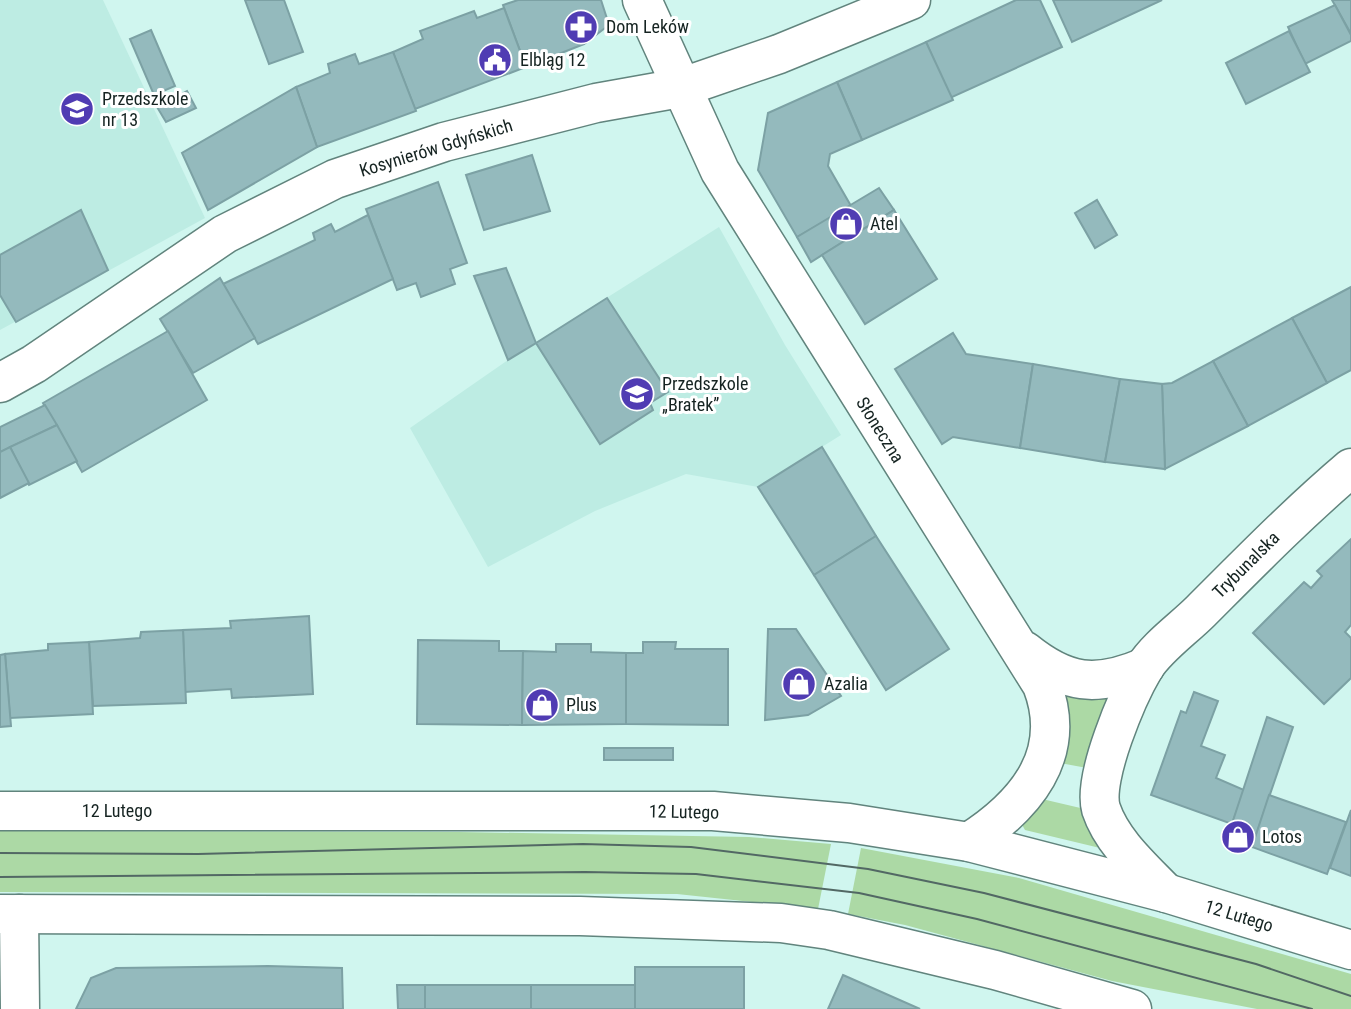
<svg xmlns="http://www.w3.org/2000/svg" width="1351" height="1009" font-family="'Roboto Condensed',sans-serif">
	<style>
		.built { fill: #bdece3 }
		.green { fill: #acd9a5 }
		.building { fill: #94babd; stroke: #7ca1a4; stroke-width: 2 }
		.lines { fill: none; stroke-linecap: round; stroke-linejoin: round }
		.minor-casing { stroke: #61847d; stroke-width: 41 }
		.secondary-casing { stroke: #61847d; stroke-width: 41 }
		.minor { stroke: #fff; stroke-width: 38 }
		.secondary { stroke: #fff; stroke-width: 38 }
		.tram { stroke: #526864; stroke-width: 2 }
		.labels { text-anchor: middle; stroke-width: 6; stroke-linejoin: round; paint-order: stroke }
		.poi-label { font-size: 18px; fill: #152321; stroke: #fff; text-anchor: start }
		.street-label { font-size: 18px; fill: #152321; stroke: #fff }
	</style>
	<rect width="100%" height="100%" fill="#d0f6ef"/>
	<g class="built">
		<path d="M0,0H103L205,218L0,330Z"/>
		<path d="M719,227L785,345L841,435L758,487L686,474L595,511L488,567L410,428L508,360Z"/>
	</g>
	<g class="green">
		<path d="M1065,695L1110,697L1087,768L1060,763L1062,697Z"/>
		<path d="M1042,799L1089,810L1100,848L1025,830L1021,823Z"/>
		<path d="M0,831L459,832L749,837L831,844L818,909L677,894L0,892Z"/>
		<path d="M861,848L1019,878L1351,974V1009H1257L1112,981L905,925L848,914Z"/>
	</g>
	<g class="building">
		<path d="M245,0H284L303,52L269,64Z"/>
		<path d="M518,0H601L609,25L584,44L526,67L503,5Z"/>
		<path d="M1016,0H1040L1062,47L950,98L926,42Z"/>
		<path d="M1053,0H1162L1072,42Z"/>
		<path d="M1332,0H1351V32H1350Z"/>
		<path d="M1335,5L1351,35V41L1305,64L1288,27Z"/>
		<path d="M504,8L526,67L415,109L393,52L423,39L420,31L474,11L477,18Z"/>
		<path d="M151,30L175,86L154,95L130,39Z"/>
		<path d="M1289,31L1310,72L1246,104L1226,63Z"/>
		<path d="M926,42L953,100L862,140L837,82Z"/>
		<path d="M393,52L416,111L317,147L296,87L330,73L328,64L355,54L359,64Z"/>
		<path d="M837,82L862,140L830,154L828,166L851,206L797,237L758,170L768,113Z"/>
		<path d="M296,87L317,147L208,210L182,153Z"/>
		<path d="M187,91L196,108L166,122L157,107Z"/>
		<path d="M532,155L550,211L484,230L466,175Z"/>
		<path d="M438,182L467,263L450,269L455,284L421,297L416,283L397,290L366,209Z"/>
		<path d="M879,188L894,210L811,262L797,237Z"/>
		<path d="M1097,200L1117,235L1095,248L1075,213Z"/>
		<path d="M81,210L108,270L16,322L0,295V255Z"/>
		<path d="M894,210L937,279L865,324L822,255Z"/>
		<path d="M368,215L393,279L258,344L223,284L315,240L313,233L331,224L335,232Z"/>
		<path d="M506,268L536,343L508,360L474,276Z"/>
		<path d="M220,278L255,338L193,373L160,319Z"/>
		<path d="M1351,287V370L1327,383L1292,318Z"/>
		<path d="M607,298L668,392L650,403L653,410L600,444L536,343Z"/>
		<path d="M1292,318L1327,383L1248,426L1213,361Z"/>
		<path d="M168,331L207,400L82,472L43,403Z"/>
		<path d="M953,333L966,354L1033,364L1020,448L953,437L942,444L895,369Z"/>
		<path d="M1213,361L1248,426L1165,469L1162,384L1172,383Z"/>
		<path d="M1033,364L1120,379L1105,462L1020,448Z"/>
		<path d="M1120,379L1162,384L1165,469L1105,462Z"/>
		<path d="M45,405L57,425L0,452V427Z"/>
		<path d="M57,425L77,461L29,485L10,447Z"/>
		<path d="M10,447L29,483L0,498V452Z"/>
		<path d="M822,447L876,536L814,575L758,487Z"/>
		<path d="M876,536L949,649L886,690L814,575Z"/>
		<path d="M1351,539V625L1345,632L1351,638V678L1324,704L1253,633L1304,582L1311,588L1322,576L1317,571Z"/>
		<path d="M309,616L313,694L232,698L231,689L185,692L183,630L231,628L230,621Z"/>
		<path d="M768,629H796L841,696L808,715L765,720Z"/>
		<path d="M183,630L186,703L93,706L89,642L140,638L141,632Z"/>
		<path d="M418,640L499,641V651H523L522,725L417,724Z"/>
		<path d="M89,642L93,714L10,718L5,654L48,650V644Z"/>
		<path d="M643,642H676L675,649H728V725L626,724V653H643Z"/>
		<path d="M556,644H591V652L626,653V724L522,725L523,651L556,652Z"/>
		<path d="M5,654L11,726L0,727V655Z"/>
		<path d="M1194,692L1218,701L1201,746L1225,755L1216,778L1244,790L1232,824L1151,795L1181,711L1186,713Z"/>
		<path d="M1267,717L1293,727L1252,847L1227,839Z"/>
		<rect x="604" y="748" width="69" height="12"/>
		<path d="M1269,795L1346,822L1327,874L1252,847Z"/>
		<path d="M1351,810V876L1330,868Z"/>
		<path d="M268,966L342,968L343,1009H76L91,978L116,968Z"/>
		<rect x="635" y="967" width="109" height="42"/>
		<path d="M843,975L920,1009H828Z"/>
		<path d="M397,985H425V1009H398Z"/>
		<rect x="425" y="985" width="106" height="24"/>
		<rect x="531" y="985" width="104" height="24"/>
	</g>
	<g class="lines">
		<g class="minor-casing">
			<g id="minor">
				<path d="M642,0L720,171L1042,685C1069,755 1025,806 969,842"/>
				<path d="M0,383L34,364L225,234L335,179L444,142L596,103L680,88L779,54L911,0"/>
				<path d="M1025,651C1066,684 1096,688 1145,667"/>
				<path d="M1166,893C1142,868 1112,842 1101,809C1092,778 1128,695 1144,668C1157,647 1183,629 1201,611C1250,562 1298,513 1351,468"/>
				<path d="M19,914L20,1009"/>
			</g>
		</g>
		<g class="secondary-casing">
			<g id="secondary">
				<path d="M0,811H713L849,823L969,842L1166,893L1351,950"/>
				<path d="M0,914L580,916L781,923L829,930L995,970L1132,1009"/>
			</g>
		</g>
		<use href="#minor" class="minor"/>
		<use href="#secondary" class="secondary"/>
		<g class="tram">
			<path d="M0,853L198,854L583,844L691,847L868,869L984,893L1256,964L1351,996"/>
			<path d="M0,877L585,872L696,874L859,893L977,919L1312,1009"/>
		</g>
	</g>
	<defs>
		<g id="pharmacy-disc" transform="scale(1.75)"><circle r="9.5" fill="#503cb3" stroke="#fff"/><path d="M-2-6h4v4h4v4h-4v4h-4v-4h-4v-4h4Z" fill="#fff"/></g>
		<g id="civic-disc" transform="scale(1.75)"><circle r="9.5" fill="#503cb3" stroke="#fff"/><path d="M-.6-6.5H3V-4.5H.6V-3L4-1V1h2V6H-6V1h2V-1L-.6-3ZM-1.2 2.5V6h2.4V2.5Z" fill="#fff"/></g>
		<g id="school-disc" transform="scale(1.75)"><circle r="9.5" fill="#503cb3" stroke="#fff"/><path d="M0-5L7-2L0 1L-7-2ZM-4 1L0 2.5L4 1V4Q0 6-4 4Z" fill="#fff"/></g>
		<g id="shop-disc" transform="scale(1.75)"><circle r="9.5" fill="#503cb3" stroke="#fff"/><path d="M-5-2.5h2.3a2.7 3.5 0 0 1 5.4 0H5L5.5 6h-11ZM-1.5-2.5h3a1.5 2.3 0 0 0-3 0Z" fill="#fff"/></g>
	</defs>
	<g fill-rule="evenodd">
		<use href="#pharmacy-disc" x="581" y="27"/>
		<use href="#civic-disc" x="495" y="60"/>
		<use href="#school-disc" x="77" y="109"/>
		<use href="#shop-disc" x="846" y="224"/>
		<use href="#school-disc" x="637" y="394"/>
		<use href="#shop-disc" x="799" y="684"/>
		<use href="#shop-disc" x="542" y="705"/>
		<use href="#shop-disc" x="1238" y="837"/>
	</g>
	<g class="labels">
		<g class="poi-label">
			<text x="606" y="33">Dom Leków</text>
			<text x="520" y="66">Elbląg 12</text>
			<text x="102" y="105">Przedszkole<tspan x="102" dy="21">nr 13</tspan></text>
			<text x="870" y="230">Atel</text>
			<text x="662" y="390">Przedszkole<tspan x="662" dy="21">„Bratek”</tspan></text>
			<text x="824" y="690">Azalia</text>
			<text x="566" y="711">Plus</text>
			<text x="1262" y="843">Lotos</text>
		</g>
		<g class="street-label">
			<text transform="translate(436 148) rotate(-17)" y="6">Kosynierów Gdyńskich</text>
			<text transform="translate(880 430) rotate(58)" y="6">Słoneczna</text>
			<text transform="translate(1246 565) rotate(-45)" y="6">Trybunalska</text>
			<text x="117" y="817">12 Lutego</text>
			<text transform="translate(684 812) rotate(1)" y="6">12 Lutego</text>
			<text transform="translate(1239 916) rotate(17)" y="6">12 Lutego</text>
		</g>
	</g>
</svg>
